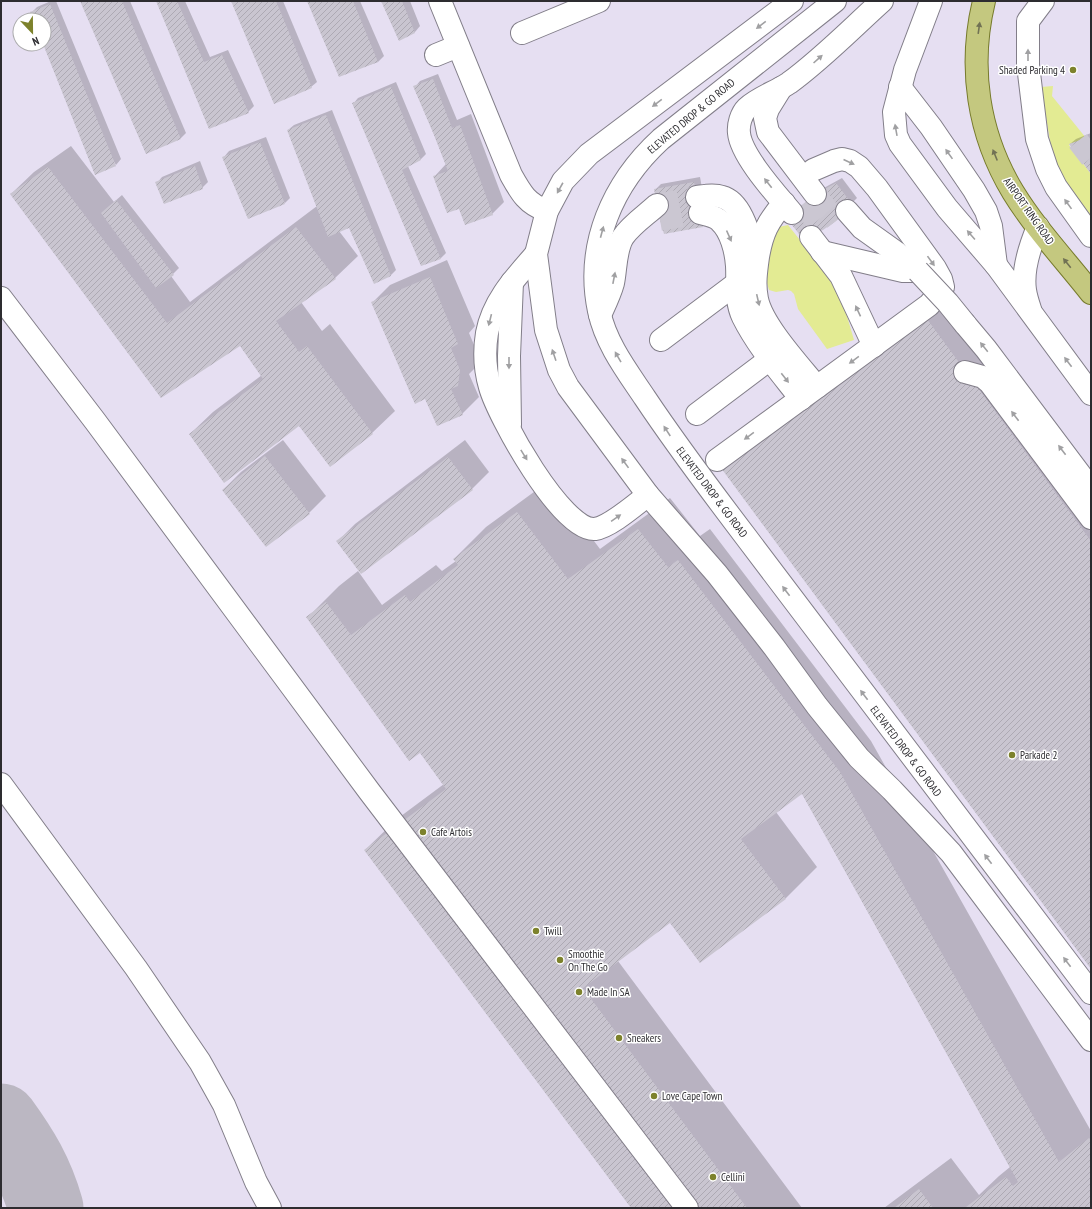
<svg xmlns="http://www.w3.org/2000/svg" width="1092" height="1209" font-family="'PT Sans Narrow',sans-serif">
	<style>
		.built { fill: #e6dff2; fill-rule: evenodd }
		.grass { fill: #e3eb93 }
		.shadow { fill: #0003 }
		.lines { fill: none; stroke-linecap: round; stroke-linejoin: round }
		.taxiway { stroke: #bbb7c2; stroke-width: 75 }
		.building { fill: url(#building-hatch) }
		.minor-tunnel { stroke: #cbc7d2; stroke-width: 22; stroke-dasharray: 22 11; stroke-linecap: butt }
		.minor-casing { stroke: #827e89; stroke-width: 24 }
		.major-casing { stroke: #767a2c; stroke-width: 24 }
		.minor { stroke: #fff; stroke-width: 22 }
		.major { stroke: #c4c87f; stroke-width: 22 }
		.minor-bridge-casing { stroke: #827e89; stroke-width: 24; stroke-linecap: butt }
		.minor-bridge { stroke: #fff; stroke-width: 22 }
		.oneway { fill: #a0a0a2 }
		.oneway2 { fill: #717254 }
		.poi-dot { fill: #7d822c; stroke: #fff; stroke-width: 1.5 }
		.labels { text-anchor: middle; stroke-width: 3; stroke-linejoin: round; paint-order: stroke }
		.poi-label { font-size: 11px; fill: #2d2c30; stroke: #fff; text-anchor: start }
		.street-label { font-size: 11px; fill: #2d2c30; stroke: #fff }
	</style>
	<defs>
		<pattern id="building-hatch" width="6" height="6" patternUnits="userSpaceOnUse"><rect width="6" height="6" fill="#c9c5d0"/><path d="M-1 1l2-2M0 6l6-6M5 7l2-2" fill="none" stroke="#ada9b3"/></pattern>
	</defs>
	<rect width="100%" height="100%" fill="#f3eefb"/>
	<path class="built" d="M1,1H1091V1208H1ZM20,20H44V44H20Z"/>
	<g class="grass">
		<path d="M1053,86L1052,96L1086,138L1069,145L1091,174V224L1054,165L1041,87Z"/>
		<path d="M788,225L839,289L854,340L827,349L798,309L794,294L791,291L788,290L776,292L769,290L767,283L768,244L779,227Z"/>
	</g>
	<g class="shadow">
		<path d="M51,1H56L121,159L116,165L44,44V20H34L31,13L37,7Z"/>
		<path d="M81,1H130L186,133L181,138L146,153Z"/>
		<path d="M157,1H185L210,57L228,50L254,106L248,112L209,128Z"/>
		<path d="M232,1H283L317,82L311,87Z"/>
		<path d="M308,1H360L384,56L378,62L340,75Z"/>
		<path d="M382,1H410L420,26L415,32L399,40Z"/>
		<path d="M438,74L457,120L471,114L504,202L492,214L459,208L434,177L446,164L415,87L420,81Z"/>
		<path d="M396,82L426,154L420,160L408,166L446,253L441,258L422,265L353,104L358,98Z"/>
		<path d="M332,110L396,270L390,276L350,226L339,231L358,256L335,278L301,302L322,331L330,324L395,411L372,433L299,425L190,434L213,412L262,375L240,345L161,396L11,194L34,172L71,146L114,202L122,195L179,268L171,276L190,302L317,206L288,130L294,125Z"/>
		<path d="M1091,133V172L1070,144L1076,139Z"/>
		<path d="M266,137L290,198L285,203L224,157L229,151Z"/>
		<path d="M200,161L208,182L202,188L157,183L162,177Z"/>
		<path d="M700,177L708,221L702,226L655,190L661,184Z"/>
		<path d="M842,178L857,198L835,220L822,189Z"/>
		<path d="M447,260L475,326L469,333L477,352L475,368L469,374L479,397L462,414L426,398L373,302L390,285Z"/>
		<path d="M947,294L1091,487V968L722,468Z"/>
		<path d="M283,440L326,496L309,513L223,490L241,472Z"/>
		<path d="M465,440L489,472L472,489L338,541L355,524Z"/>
		<path d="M549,481L600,549L670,498L700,536L710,529L871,741L1091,1131V1208H884L951,1158L979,1195L999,1176L1010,1167L802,793L776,812L817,867L786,898L700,962L670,922L618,961L802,1208H633L365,850L397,819L444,784L420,752L308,617L339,586L358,571L382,605L436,565L442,571L456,561L454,559L486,527Z"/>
	</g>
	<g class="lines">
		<path class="taxiway" d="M1,1121C22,1150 36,1173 46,1208"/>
	</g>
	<g class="building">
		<path d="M80,1H122L181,139L146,154Z"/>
		<path d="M156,1H177L204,62L222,55L249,113L209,129Z"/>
		<path d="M231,1H276L312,88L274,104Z"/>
		<path d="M307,1H353L378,62L339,77Z"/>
		<path d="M381,1H402L415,33L399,41Z"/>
		<path d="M50,4L116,166L95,175L43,44H44V20H33L30,12Z"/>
		<path d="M433,79L452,128L460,125L493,215L465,225L459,209L447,213L433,176L448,171L434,135L413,86Z"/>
		<path d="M391,87L421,160L402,170L441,259L421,266L352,103Z"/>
		<path d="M326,115L391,276L374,284L349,228L328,237L287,130Z"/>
		<path d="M1086,138L1091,144V174L1069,144Z"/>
		<path d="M260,142L285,204L248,219L222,157Z"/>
		<path d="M195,166L203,189L164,204L155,182Z"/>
		<path d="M48,167L167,323L296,227L336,279L276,321L299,352L307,346L373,434L330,467L299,426L224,483L189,434L263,379L240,346L161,398L10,194Z"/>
		<path d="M694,182L703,227L664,234L660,220L654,189Z"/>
		<path d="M836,183L852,204L836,221L823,230L804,240L787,219L815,194Z"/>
		<path d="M116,200L174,275L156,288L101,213Z"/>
		<path d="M430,277L458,344L451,348L460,370L458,386L451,389L463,415L437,426L425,399L415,404L371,302Z"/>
		<path d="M924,315L1091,541V969L721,468Z"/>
		<path d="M265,456L310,514L266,547L222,490Z"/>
		<path d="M448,457L473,490L361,574L336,541Z"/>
		<path d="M517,512L568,579L638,529L668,567L678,560L840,772L1059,1162L1089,1138L1091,1140V1208H967L966,1207L1006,1177L1013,1186L1018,1182L802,794L741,839L786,899L700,963L670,923L583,988L747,1208H631L364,850L446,789L420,753L409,761L306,617L326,602L351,635L405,595L410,602L458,565L453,559Z"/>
		<path d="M919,1189L933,1208H894Z"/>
	</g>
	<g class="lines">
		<g class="minor-tunnel">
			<path d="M1078,141L1091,158"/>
			<path d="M815,194L836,221"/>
			<path d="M803,204L823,230"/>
			<path d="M657,205L697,197"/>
			<path d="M660,220L700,213"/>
		</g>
		<g class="minor-casing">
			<g id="minor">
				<path d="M440,1L511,175C521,193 527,204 547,211"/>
				<path d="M792,1L589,154L563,181L547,211L536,254L546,330L559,370L568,387L648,495L717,574L774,647L817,706L859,758L892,790L951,853L1091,1040"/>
				<path d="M835,1L661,139C613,183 585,245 599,311C606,344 627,371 645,398C677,446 711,491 746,537C860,690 975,842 1091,993"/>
				<path d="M931,1L905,70L894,112L896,135L900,144L947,208L996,265L1091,394"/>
				<path d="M1043,1L1028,21V65L1037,139L1047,169L1056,187L1091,236"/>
				<path d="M522,33L599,1"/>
				<path d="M436,55L458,46"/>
				<path d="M900,87L931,127L974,190L986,211L991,226L996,265"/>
				<path d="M781,88L768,109L765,118L768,132L815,194"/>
				<path d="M697,197C705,196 714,194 722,197C743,202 751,242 757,260"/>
				<path d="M784,203C768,221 762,233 758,257C756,271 754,285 757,299C762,325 800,366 817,387"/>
				<path d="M847,211L862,228L897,253L918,271"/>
				<path d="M700,213C707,215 715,216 720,221C731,231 736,251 737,266C738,283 735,300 743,317C758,347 781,373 801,399"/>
				<path d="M792,213C778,196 741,156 739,133C738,125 741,114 747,108C759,97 776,92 789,83C822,59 852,28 882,1"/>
				<path d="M811,237L841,276L874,346"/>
				<path d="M822,252L903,271H918"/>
				<path d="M536,254C515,278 493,301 487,333C484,351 485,370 490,387C498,416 562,532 595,529C610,527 636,504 648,495"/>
				<path d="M1,298L95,421L369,791L687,1208"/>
				<path d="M1030,309C1028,303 1026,297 1025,290C1022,269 1030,246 1038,227"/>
				<path d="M600,315C605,304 610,294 613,283C616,269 615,250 623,237C631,225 646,215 657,205"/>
				<path d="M965,324L986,349L1091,489"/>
				<path d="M661,340L737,283"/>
				<path d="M965,372L983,377L990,383L1091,518"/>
				<path d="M697,414L770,359"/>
				<path d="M510,425L509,356L512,282"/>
				<path d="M717,460L929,305L936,297L943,287L941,279L935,268L877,188L859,167L850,161L842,159L834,161L813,170"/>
				<path d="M1,784L136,968L200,1062L224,1105L256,1182L270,1208"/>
			</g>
		</g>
		<g class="major-casing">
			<path id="major" d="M984,1C968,67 978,134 1013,192C1035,228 1065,260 1091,293"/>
		</g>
		<use href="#minor" class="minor"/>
		<use href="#major" class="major"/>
		<g class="minor-bridge-casing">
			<path id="minor-bridge" d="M918,271L948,303L965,324"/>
		</g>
		<use href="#minor-bridge" class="minor-bridge"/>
	</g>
	<defs><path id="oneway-solid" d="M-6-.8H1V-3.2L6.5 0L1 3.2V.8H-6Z"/></defs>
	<g class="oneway">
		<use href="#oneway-solid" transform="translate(761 25) rotate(143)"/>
		<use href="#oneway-solid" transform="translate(1028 55) rotate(-90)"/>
		<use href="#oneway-solid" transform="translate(818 59) rotate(-42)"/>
		<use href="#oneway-solid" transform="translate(657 103) rotate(143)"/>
		<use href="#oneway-solid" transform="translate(896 130) rotate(-100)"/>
		<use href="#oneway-solid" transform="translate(949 154) rotate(-125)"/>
		<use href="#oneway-solid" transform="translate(849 162) rotate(24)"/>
		<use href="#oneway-solid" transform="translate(768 183) rotate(-128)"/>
		<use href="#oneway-solid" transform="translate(560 188) rotate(119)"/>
		<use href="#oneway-solid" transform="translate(1068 204) rotate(-126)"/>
		<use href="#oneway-solid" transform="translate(602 232) rotate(-75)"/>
		<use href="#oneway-solid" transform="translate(971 235) rotate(-131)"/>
		<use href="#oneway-solid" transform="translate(729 236) rotate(66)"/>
		<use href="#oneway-solid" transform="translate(931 261) rotate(54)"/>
		<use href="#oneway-solid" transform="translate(614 278) rotate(-79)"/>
		<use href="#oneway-solid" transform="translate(758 300) rotate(77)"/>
		<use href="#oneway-solid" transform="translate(858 311) rotate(-115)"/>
		<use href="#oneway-solid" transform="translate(490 320) rotate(104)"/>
		<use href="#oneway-solid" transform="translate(984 347) rotate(-129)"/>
		<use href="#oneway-solid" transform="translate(554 355) rotate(-109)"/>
		<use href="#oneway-solid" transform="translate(618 357) rotate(-120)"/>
		<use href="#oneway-solid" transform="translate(854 360) rotate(144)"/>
		<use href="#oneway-solid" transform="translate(1068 362) rotate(-127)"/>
		<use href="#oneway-solid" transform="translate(509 363) rotate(90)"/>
		<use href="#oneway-solid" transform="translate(785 378) rotate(52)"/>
		<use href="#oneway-solid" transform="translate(1015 416) rotate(-127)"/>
		<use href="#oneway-solid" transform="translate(667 431) rotate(-123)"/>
		<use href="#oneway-solid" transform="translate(749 436) rotate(144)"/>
		<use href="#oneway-solid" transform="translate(1062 450) rotate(-127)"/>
		<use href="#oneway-solid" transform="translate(524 455) rotate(58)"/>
		<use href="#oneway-solid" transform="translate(625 463) rotate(-126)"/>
		<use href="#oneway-solid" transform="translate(616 518) rotate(-35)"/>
		<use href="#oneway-solid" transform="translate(786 591) rotate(-127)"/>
		<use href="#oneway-solid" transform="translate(864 695) rotate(-127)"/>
		<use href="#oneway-solid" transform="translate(988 859) rotate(-127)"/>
		<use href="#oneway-solid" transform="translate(1067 962) rotate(-127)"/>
	</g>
	<g class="oneway2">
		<use href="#oneway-solid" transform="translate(979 28) rotate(-82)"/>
		<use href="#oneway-solid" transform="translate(995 155) rotate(-112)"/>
		<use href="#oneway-solid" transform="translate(1067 263) rotate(-129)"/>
	</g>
	<g class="poi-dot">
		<circle cx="1073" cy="70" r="4"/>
		<circle cx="1012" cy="755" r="4"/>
		<circle cx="423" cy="832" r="4"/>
		<circle cx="536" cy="931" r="4"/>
		<circle cx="560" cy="960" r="4"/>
		<circle cx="579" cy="992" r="4"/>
		<circle cx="619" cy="1038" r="4"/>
		<circle cx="654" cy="1096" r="4"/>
		<circle cx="713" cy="1177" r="4"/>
	</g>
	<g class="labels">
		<g class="poi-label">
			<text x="1065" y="74" text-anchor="end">Shaded Parking 4</text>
			<text x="1020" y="759">Parkade 2</text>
			<text x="431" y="836">Cafe Artois</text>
			<text x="544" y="935">Twill</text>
			<text x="568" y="958">Smoothie<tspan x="568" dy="13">On The Go</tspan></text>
			<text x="587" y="996">Made In SA</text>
			<text x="627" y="1042">Sneakers</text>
			<text x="662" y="1100">Love Cape Town</text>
			<text x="721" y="1181">Cellini</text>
		</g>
		<g class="street-label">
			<text transform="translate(691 116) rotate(-40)" y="4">ELEVATED DROP &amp; GO ROAD</text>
			<text transform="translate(1029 211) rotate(55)" y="4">AIRPORT RING ROAD</text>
			<text transform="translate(712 492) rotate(53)" y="4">ELEVATED DROP &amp; GO ROAD</text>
			<text transform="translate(906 751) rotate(53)" y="4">ELEVATED DROP &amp; GO ROAD</text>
		</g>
	</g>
	<rect width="1092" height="1209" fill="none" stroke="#2d2c30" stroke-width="4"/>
	<g transform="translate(32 32) rotate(158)"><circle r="19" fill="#ffffff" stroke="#ababac"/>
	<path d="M0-3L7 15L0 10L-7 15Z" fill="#7d822c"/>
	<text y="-6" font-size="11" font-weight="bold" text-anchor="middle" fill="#2d2c30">N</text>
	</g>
</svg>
